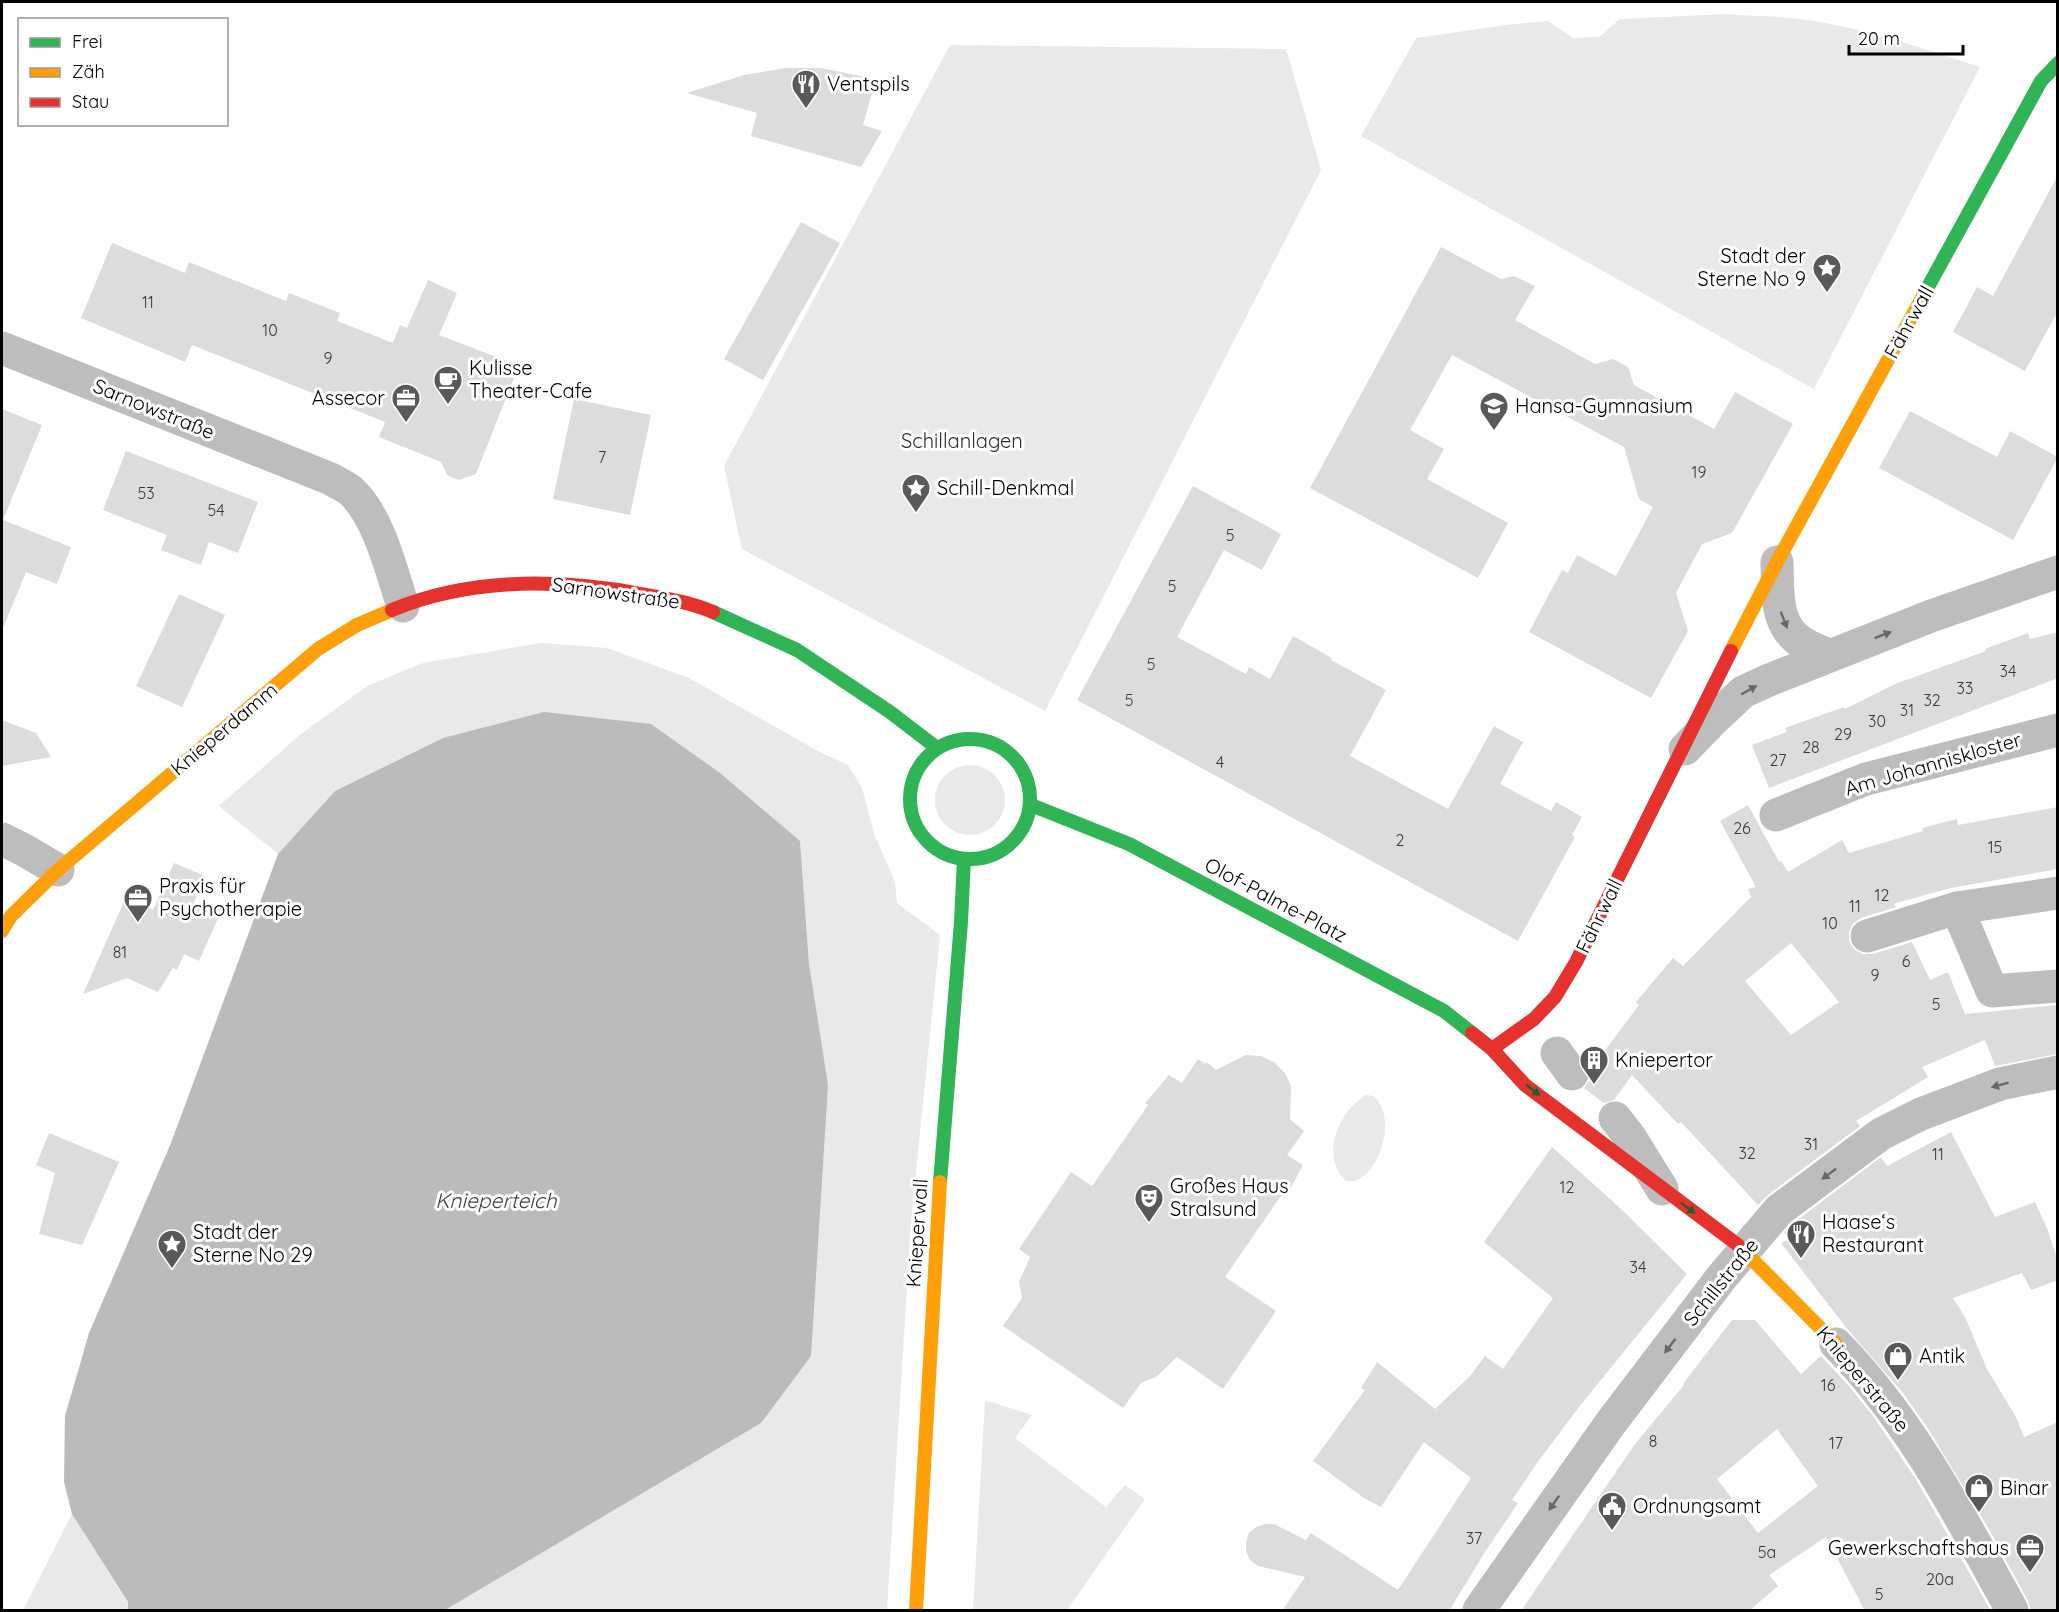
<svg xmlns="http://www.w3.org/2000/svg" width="2059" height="1612" font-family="Quicksand,sans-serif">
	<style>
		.green { fill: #e9e9e9 }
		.water { fill: #bbb }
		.building { fill: #dcdcdc; fill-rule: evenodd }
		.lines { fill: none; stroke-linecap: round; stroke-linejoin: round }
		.street { stroke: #bdbdbd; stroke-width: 33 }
		.fast { stroke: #30b455; stroke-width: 14 }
		.slow { stroke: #ff9f0a; stroke-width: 14 }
		.jam { stroke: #e5322d; stroke-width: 14 }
		.oneway { fill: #686868 }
		.oneway2 { fill: #1a632f }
		.labels { text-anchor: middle; stroke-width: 6; stroke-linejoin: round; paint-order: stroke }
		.number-label { font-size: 16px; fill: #373737 }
		.poi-label { font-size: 20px; fill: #000; stroke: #fff; text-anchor: start }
		.street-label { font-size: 20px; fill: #000; stroke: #fff }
		.park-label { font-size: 20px; fill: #2e2e2e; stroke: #fff }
		.water-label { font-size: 21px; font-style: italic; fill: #3f3f3f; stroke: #fff }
	</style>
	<rect width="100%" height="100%" fill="#fff"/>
	<g class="green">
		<path d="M1726,14C1748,16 1770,16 1791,18C1856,25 1919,47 1980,67L1814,389L1361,136L1416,38L1506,25L1548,21L1573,38L1599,37L1620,19Z"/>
		<path d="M950,45L1286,49L1321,170L1045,711L742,549L724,466Z"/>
		<path d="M541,643L607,648L689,678L818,751L848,765L862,788L875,836L895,882L897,903L940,935L911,1222L887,1610H445L567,1536L809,964L800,841L443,738L335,791L278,854L219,806L301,734L367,686L423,663Z"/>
		<circle cx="970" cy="800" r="35"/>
		<path d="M1366,1095L1373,1096C1397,1114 1382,1172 1355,1181C1352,1182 1349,1181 1346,1181C1320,1156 1338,1112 1366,1095Z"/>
		<path d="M985,1400L1032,1415L1015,1438L1106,1507L1125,1485L1145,1499L1067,1610H973Z"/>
		<path d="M72,1514L128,1603V1610H23Z"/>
	</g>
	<path class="water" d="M544,712L651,724L720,773L800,841L809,964L828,1085L811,1356L761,1423L445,1610H128V1602L72,1514L64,1482L65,1416L89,1333L171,1143L278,854L335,791L443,738Z"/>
	<g class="building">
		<path d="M786,68H821L876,79L863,125L882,131L861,167L751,136L757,113L687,93L744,75Z"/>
		<path d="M2058,175V311L2025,371L1953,332L1977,287L1993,296Z"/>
		<path d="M801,222L840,243L763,380L724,359Z"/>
		<path d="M112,243L185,273L189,262L286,301L289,293L340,313L337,321L393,343L400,325L407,328L428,280L457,293L439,335L512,363L508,376L514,378L476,474L459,480L447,475L441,462L379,437L385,422L192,345L185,362L81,318Z"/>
		<path d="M1441,247L1501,279L1514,276L1535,286L1515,320L1595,364L1613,359L1628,367L1634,385L1714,429L1735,392L1793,424L1732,533L1702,544L1676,593L1688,631L1651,698L1529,632L1562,570L1568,573L1577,555L1616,576L1653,507L1639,499L1624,447L1452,355L1410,430L1444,449L1427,479L1508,523L1478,578L1310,488Z"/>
		<path d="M574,399L651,415L630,515L553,499Z"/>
		<path d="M2,409L42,425L3,520L71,547L57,584L26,572L3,628H2Z"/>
		<path d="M1910,411L1997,457L2010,431L2058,457L2013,540L1879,468Z"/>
		<path d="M126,451L258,502L238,553L209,542L201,565L161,550L167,535L103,510Z"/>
		<path d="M1193,486L1281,534L1262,570L1224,550L1177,637L1246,674L1249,667L1270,679L1293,636L1332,658L1331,660L1386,690L1350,756L1448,809L1494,726L1523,742L1500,784L1551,811L1556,802L1582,817L1572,835L1575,837L1518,941L1077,700Z"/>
		<path d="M179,594L225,615L182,707L136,686Z"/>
		<path d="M2058,632V678L1769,788L1752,745L1787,732L1785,728L1844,707L1845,709L1895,684L1986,651L1985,649L2028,633L2030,639Z"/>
		<path d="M2,720L36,733L51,757L2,766Z"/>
		<path d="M1748,805L1779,862L1781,861L1788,872L1842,840L1849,853L1923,831L1922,828L1957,819L1958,825L2058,807V869L1951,888L1900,902L1894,904L1896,907L1861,918L1853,924L1849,932V941L1854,949L1863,954H1873L1912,942L1930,980L1948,972L1965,1014L2058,1005V1054L1995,1066L1985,1040L1922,1067L1928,1077L1856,1121L1860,1126L1768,1195L1758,1205L1681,1122L1678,1124L1632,1075L1614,1100L1604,1103L1584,1088L1589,1081L1591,1073L1584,1058L1594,1045L1603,1053L1639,1005L1636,1002L1673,958L1683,966L1751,897L1748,889L1756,887L1720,821ZM1791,943L1839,1002L1791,1035L1745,981Z"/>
		<path d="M174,863L205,876L193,905L219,916L199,961L184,954L177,970L173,968L158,992L127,978L83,994L126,897L153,910Z"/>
		<path d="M1246,1055L1261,1056L1274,1062L1285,1073L1291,1086L1290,1119L1304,1131L1287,1155L1303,1165L1289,1191L1287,1189L1281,1197H1280L1225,1277L1276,1311L1223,1389L1177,1357L1156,1377L1141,1383L1123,1408L1003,1326L1022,1298L1019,1282L1030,1257L1019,1249L1071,1172L1092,1186L1148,1105L1145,1103L1169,1075L1182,1083L1198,1059L1205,1064L1206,1062L1216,1070Z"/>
		<path d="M1951,1132L1995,1217L2035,1202L2047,1228L2058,1261V1280L2031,1290L2022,1273L1953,1298L1965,1317L1987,1369L2016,1417L2024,1437L2058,1422V1611H2031L2028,1601L1990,1531L1927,1427L1903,1393L1848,1330L1781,1243L1791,1239L1784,1233L1792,1224L1881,1157L1887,1166Z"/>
		<path d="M49,1133L119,1162L82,1245L39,1234L55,1173L36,1165Z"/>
		<path d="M1552,1147L1618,1206L1687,1274L1579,1407L1537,1463L1512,1500L1518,1503L1485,1552L1449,1611H1282L1305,1577L1258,1566L1250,1560L1246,1551V1542L1249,1533L1256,1527L1265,1524H1274L1306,1540L1311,1533L1398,1590L1471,1478L1424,1442L1381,1507L1364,1498L1313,1461L1365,1390L1361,1388L1377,1362L1435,1409L1471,1375L1485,1356L1503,1369L1553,1298L1484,1242Z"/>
		<path d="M1732,1320H1755L1801,1374L1821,1356L1849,1386L1873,1416L1917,1481L1991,1611H1865L1826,1537L1769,1575L1778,1586L1749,1611H1521L1635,1444L1684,1385L1683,1384ZM1777,1429L1818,1486L1758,1533L1717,1479Z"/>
	</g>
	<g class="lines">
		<g class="street">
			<path d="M2,348L331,479C337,483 345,486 351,491C379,517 391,570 403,606"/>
			<path d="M1777,562C1778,591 1774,626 1803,643C1811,648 1820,651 1828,655"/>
			<path d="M1685,749L1711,722L1743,692L1769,680L1931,616L2058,572"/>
			<path d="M1776,815L1866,779L2058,730"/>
			<path d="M2,839L24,850L58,870"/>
			<path d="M1957,908L1992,991L2058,986"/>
			<path d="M1867,936L1957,908L2058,893"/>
			<path d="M1557,1053L1572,1074"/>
			<path d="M1615,1118L1630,1137L1662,1189"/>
			<path d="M1836,1344C1911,1420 1961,1518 2012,1610"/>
			<path d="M1479,1610L1610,1424L1721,1278L1779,1210L1881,1134L1921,1114L2000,1084L2058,1072"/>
		</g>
		<g class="fast">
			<path d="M1923,296L2041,81L2058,63"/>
			<path d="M713,612L797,650L890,712L937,748"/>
			<circle cx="970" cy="799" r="60"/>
			<path d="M1031,805L1129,844L1444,1011L1472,1033"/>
			<path d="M940,1182L961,922L964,859"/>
		</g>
		<g class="slow">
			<path d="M1731,651L1777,562L1923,296"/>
			<path d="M2,931L11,916L58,870L318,649L357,625L392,610"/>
			<path d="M1738,1245L1836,1344"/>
			<path d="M916,1610L940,1182"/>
		</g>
		<g class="jam">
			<path d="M392,610C472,577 564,579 647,595C670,599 692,603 713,612"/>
			<path d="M1472,1033L1492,1049L1525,1085L1738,1245"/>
			<path d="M1492,1049L1534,1019L1555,997L1576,962L1731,651"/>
		</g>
	</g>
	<defs><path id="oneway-solid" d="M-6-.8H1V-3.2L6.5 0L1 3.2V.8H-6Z" transform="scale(1.5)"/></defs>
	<g class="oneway">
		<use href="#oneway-solid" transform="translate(1784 620) rotate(69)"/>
		<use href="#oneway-solid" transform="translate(1883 635) rotate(-21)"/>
		<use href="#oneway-solid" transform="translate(1749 690) rotate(-30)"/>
		<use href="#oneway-solid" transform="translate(2000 1085) rotate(165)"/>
		<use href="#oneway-solid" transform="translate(1829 1174) rotate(143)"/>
		<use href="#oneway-solid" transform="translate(1670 1346) rotate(127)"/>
		<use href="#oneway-solid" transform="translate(1554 1503) rotate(125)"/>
	</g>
	<g class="oneway2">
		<use href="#oneway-solid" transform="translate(1533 1090) rotate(38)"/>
		<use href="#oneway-solid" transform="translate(1688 1208) rotate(37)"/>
	</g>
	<defs>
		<g id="restaurant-pin" transform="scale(1.5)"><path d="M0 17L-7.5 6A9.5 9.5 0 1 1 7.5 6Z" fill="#595959" stroke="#fff"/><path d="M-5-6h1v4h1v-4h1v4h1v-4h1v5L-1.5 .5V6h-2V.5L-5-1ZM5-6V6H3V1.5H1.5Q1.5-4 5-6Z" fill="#fff"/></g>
		<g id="sight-pin" transform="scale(1.5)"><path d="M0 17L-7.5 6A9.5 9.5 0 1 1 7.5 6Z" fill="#595959" stroke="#fff"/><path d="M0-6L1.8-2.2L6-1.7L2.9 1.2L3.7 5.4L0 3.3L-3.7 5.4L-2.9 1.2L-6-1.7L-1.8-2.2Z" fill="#fff"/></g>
		<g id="cafe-pin" transform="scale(1.5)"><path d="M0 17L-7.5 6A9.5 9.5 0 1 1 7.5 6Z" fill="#595959" stroke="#fff"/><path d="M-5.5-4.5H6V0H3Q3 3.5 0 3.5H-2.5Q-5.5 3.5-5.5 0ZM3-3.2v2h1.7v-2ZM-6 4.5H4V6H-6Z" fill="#fff"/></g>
		<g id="office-pin" transform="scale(1.5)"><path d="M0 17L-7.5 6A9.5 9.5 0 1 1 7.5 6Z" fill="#595959" stroke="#fff"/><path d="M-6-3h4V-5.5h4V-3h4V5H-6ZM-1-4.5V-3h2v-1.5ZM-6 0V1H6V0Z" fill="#fff"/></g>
		<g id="school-pin" transform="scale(1.5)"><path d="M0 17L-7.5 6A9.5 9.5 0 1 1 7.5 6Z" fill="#595959" stroke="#fff"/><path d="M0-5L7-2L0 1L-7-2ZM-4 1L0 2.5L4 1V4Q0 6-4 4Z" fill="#fff"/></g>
		<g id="building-pin" transform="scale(1.5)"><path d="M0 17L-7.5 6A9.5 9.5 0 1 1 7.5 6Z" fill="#595959" stroke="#fff"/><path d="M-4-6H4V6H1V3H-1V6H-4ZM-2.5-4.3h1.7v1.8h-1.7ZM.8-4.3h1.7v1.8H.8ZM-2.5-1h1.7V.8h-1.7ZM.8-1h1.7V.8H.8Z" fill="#fff"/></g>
		<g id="theatre-pin" transform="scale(1.5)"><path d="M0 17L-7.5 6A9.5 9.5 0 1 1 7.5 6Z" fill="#595959" stroke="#fff"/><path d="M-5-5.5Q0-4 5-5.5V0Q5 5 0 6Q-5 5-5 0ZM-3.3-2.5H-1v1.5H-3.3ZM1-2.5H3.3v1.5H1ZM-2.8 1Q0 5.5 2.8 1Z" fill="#fff"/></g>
		<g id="shop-pin" transform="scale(1.5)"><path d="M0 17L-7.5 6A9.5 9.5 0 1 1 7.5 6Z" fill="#595959" stroke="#fff"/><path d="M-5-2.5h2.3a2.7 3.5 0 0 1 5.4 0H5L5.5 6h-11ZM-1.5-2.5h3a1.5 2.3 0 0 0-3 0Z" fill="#fff"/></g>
		<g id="civic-pin" transform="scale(1.5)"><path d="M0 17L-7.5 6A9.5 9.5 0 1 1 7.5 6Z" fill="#595959" stroke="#fff"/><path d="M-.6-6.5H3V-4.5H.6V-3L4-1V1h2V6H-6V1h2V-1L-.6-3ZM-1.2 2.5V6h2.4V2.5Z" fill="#fff"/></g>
	</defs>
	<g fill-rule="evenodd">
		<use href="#restaurant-pin" x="806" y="84"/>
		<use href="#sight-pin" x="1827" y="268"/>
		<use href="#cafe-pin" x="448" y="380"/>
		<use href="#office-pin" x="406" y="398"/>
		<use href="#school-pin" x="1494" y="406"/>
		<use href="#sight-pin" x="916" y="488"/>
		<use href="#office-pin" x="138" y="898"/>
		<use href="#building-pin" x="1594" y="1060"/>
		<use href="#theatre-pin" x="1149" y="1198"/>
		<use href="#restaurant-pin" x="1801" y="1234"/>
		<use href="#sight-pin" x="172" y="1244"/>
		<use href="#shop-pin" x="1898" y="1356"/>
		<use href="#shop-pin" x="1979" y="1488"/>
		<use href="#civic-pin" x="1612" y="1506"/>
		<use href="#office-pin" x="2030" y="1548"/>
	</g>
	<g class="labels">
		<g class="number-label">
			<text x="148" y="308">11</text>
			<text x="270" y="336">10</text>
			<text x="328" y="364">9</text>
			<text x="602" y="463">7</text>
			<text x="1699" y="478">19</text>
			<text x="146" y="499">53</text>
			<text x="216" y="516">54</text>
			<text x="1230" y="541">5</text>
			<text x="1172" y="592">5</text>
			<text x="1151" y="670">5</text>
			<text x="2008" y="677">34</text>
			<text x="1965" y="694">33</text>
			<text x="1129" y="706">5</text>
			<text x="1932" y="706">32</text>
			<text x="1907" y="716">31</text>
			<text x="1877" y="727">30</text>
			<text x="1843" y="740">29</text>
			<text x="1811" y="753">28</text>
			<text x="1778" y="766">27</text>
			<text x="1220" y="768">4</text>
			<text x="1742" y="834">26</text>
			<text x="1400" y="846">2</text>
			<text x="1995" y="853">15</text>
			<text x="1882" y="901">12</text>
			<text x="1855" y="912">11</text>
			<text x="1830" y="929">10</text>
			<text x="120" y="958">81</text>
			<text x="1906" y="967">6</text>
			<text x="1875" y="981">9</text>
			<text x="1936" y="1010">5</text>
			<text x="1811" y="1150">31</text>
			<text x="1747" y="1159">32</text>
			<text x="1938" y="1160">11</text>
			<text x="1567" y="1193">12</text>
			<text x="1638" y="1273">34</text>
			<text x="1828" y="1391">16</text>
			<text x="1653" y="1447">8</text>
			<text x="1836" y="1449">17</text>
			<text x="1474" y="1544">37</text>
			<text x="1767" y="1558">5a</text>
			<text x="1940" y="1585">20a</text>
			<text x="1879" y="1600">5</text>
		</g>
		<g class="poi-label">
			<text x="827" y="91">Ventspils</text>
			<text x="1806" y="263" text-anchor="end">Stadt der<tspan x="1806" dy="23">Sterne No 9</tspan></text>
			<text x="469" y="375">Kulisse<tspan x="469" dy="23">Theater-Cafe</tspan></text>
			<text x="385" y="405" text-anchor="end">Assecor</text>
			<text x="1515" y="413">Hansa-Gymnasium</text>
			<text x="937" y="495">Schill-Denkmal</text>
			<text x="159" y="893">Praxis für<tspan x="159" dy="23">Psychotherapie</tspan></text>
			<text x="1615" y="1067">Kniepertor</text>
			<text x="1170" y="1193">Großes Haus<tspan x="1170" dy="23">Stralsund</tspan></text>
			<text x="1822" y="1229">Haase‘s<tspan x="1822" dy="23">Restaurant</tspan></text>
			<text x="193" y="1239">Stadt der<tspan x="193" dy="23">Sterne No 29</tspan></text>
			<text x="1919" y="1363">Antik</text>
			<text x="2000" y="1495">Binar</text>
			<text x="1633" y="1513">Ordnungsamt</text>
			<text x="2009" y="1555" text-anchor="end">Gewerkschaftshaus</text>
		</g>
		<g class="street-label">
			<text transform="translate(1909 322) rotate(-61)" y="7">Fährwall</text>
			<text transform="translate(154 409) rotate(22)" y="7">Sarnowstraße</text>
			<text transform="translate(616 593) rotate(8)" y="7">Sarnowstraße</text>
			<text transform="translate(224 729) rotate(-40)" y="7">Knieperdamm</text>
			<text transform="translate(1933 764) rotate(-16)" y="7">Am Johanniskloster</text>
			<text transform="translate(1276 900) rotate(28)" y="7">Olof-Palme-Platz</text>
			<text transform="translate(1599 916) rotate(-64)" y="7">Fährwall</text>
			<text transform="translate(917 1233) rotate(-86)" y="7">Knieperwall</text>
			<text transform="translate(1721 1282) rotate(-51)" y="7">Schillstraße</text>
			<text transform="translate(1863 1379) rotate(50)" y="7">Knieperstraße</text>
		</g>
		<g class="park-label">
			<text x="962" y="448">Schillanlagen</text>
		</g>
		<g class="water-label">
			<text x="496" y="1208">Knieperteich</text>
		</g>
	</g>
	<rect width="2059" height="1612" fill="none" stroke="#000000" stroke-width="6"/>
	<rect x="18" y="18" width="210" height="108" fill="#ffffff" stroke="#999999" stroke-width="1.5"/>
	<rect x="30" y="38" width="30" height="9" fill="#30b455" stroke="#999999" stroke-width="1.5"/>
	<text x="72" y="48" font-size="18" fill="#000000">Frei</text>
	<rect x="30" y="68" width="30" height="9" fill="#ff9f0a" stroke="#999999" stroke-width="1.5"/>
	<text x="72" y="78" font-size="18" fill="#000000">Zäh</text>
	<rect x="30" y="98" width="30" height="9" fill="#e5322d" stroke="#999999" stroke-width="1.5"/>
	<text x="72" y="108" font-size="18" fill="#000000">Stau</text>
	<path d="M1849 45v9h114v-9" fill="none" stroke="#000000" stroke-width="3"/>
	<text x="1858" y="45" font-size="18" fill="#000000" stroke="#ffffff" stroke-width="4.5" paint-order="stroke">20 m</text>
</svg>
